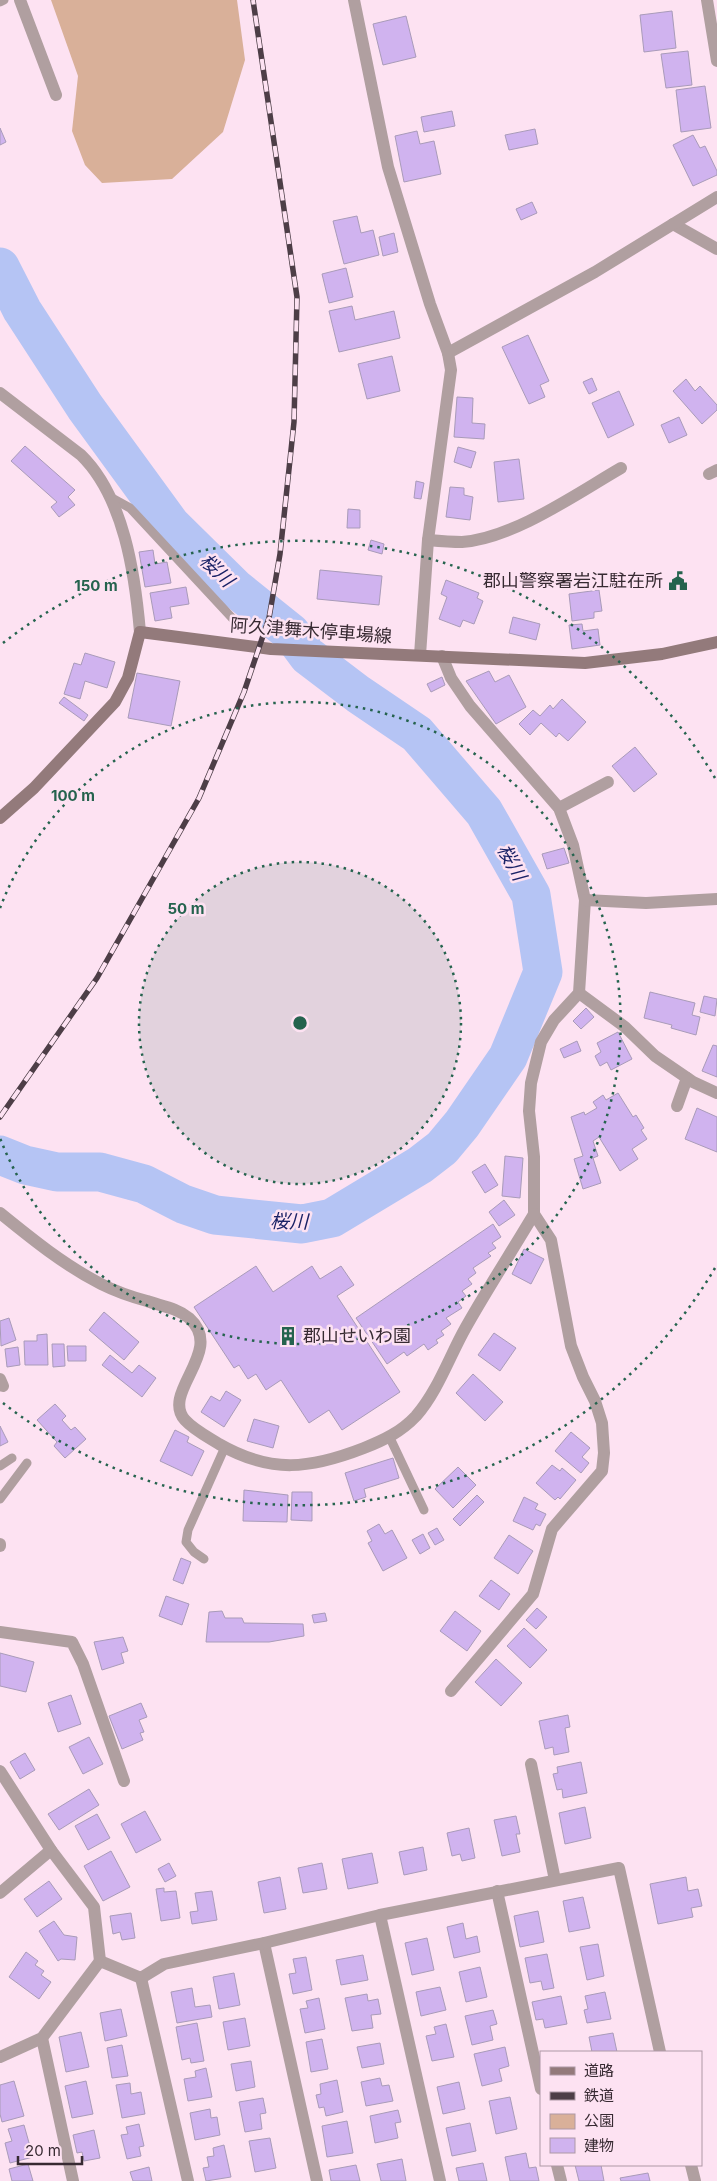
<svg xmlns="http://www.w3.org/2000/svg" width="717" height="2181" font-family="Inter,'Noto Sans JP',sans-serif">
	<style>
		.green { fill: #d9b099 }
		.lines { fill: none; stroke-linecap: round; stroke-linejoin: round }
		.river { stroke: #b5c4f4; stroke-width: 39 }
		.building { fill: #d0b3ef; stroke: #a99bb9 }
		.service { stroke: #b09fa0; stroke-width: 9 }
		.minor { stroke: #b09fa0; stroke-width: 12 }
		.secondary { stroke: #937a7b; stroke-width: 12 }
		.rail-casing { stroke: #4d3e47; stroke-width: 5.5 }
		.rail { stroke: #fde2f2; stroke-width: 4; stroke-dasharray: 11; stroke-linecap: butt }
		.ring { fill: none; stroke: #25634e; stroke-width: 2.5; stroke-dasharray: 2.5 5 }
		.labels { text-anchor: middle; stroke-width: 5; stroke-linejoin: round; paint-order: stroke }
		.poi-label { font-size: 18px; fill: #372a32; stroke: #fde2f2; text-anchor: end }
		.street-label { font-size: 18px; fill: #372a32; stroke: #fde2f2 }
		.water-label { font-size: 19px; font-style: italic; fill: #1a2266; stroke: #fde2f2 }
		.centre { fill: #25634e; stroke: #fde2f2; stroke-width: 2.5 }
		.ring-label { font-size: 15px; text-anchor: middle; font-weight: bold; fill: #25634e; stroke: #fde2f2; stroke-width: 5; stroke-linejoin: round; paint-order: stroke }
	</style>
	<rect width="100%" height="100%" fill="#fde2f2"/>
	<path class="green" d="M51,0H237L245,60L223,132L172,179L102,183L85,165L72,131L78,76Z"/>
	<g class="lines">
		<path class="river" d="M0,267L22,310L85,407L171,525L235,588L291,633L308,656L358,694L417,734L484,812L531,895L543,972L508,1057L462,1124L442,1148L420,1165L332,1218L302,1224L215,1215L183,1204L144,1184L100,1172H57L25,1165L0,1155"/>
	</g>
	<g class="building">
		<path d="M672,11L676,48L644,52L640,15Z"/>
		<path d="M406,16L416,57L383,65L373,24Z"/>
		<path d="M688,51L692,85L666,88L661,54Z"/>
		<path d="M705,86L711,128L681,132L676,90Z"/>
		<path d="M452,111L455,126L424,132L421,117Z"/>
		<path d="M0,128L6,142L0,145Z"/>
		<path d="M535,129L538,144L509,150L505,135Z"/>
		<path d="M417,131L420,144L434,141L441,174L404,182L395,136Z"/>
		<path d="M693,135L700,148L705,146L717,171V175L693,186L673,145Z"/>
		<path d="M532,202L537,213L521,220L516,209Z"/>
		<path d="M357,216L361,233L373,230L379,255L344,264L333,221Z"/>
		<path d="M394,233L398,252L383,256L379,237Z"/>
		<path d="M346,268L353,297L329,303L322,274Z"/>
		<path d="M352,306L355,320L394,311L400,338L339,352L329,311Z"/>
		<path d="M528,335L549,381L540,385L545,397L529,404L502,347Z"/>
		<path d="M392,356L400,391L367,399L358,364Z"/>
		<path d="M592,378L597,390L589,394L583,382Z"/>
		<path d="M686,379L695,391L700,386L717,405V410L702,424L673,391Z"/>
		<path d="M619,391L634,425L608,438L592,403Z"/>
		<path d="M457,397L473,398L472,423L485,424L484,439L454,437Z"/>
		<path d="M679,417L687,435L669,443L661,425Z"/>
		<path d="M25,446L75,490L68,497L75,505L59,517L51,507L57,502L11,461Z"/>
		<path d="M458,447L476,452L471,468L454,462Z"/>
		<path d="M519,459L524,499L498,502L494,462Z"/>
		<path d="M416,481L424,483L421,499L414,498Z"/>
		<path d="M450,487L464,488V495L473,497L470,520L446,517Z"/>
		<path d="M348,509L360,510V528H347Z"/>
		<path d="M371,540L384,544L382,554L368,550Z"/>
		<path d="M153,550L155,564L167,562L171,583L145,587L139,552Z"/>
		<path d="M320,570L382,576L379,605L317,599Z"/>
		<path d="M446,580L479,593L477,598L483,601L474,624L463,620L460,627L439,619L447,597L441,594Z"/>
		<path d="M186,587L189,604L170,607L172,618L155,621L150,593Z"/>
		<path d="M599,590L602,611L594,612V618L572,621L569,594Z"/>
		<path d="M513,617L540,624L536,640L509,633Z"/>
		<path d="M582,624L583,631L598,629L600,645L572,649L569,625Z"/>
		<path d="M85,653L115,662L107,688L85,681L80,699L64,694L74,663L81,665Z"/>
		<path d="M489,671L495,682L509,675L526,707L496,724L466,681Z"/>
		<path d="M137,673L180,681L171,726L128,718Z"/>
		<path d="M442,677L445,685L431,692L427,684Z"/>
		<path d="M64,697L88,715L84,721L59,703Z"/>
		<path d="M562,699L586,722L568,741L559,733L556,737L541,723L530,735L519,724L533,710L540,716L550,705L553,709Z"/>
		<path d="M635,747L657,774L634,792L612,766Z"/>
		<path d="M564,848L569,863L547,869L542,854Z"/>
		<path d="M650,992L695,1003L692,1015L700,1017L696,1035L671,1028L672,1025L644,1018Z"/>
		<path d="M704,996L717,999L715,1016L700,1012Z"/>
		<path d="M586,1008L594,1017L581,1029L573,1021Z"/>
		<path d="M618,1032L632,1059L611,1070L607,1062L600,1066L595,1056L601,1052L597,1043Z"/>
		<path d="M577,1041L581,1051L564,1058L560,1049Z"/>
		<path d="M713,1045L717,1046V1077L702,1071Z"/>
		<path d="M618,1093L633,1117L636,1115L644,1128L641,1130L647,1139L632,1149L638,1159L620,1171L599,1137L593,1141L598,1156L593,1158L601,1183L583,1189L574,1159L583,1156L571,1117L584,1112L585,1115L597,1108L593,1102L603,1095L606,1100Z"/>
		<path d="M697,1108L717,1117V1152L685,1139Z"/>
		<path d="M505,1156L523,1158L520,1198L502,1196Z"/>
		<path d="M485,1164L498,1185L485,1193L472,1172Z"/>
		<path d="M504,1200L515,1215L499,1226L489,1212Z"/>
		<path d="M493,1224L501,1237L492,1243L496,1248L488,1253L491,1256L473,1268L476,1273L468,1279L472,1284L462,1291L466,1296L458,1302L462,1308L446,1318L451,1324L441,1331L444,1335L436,1340L438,1343L428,1350L424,1344L407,1356L404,1352L387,1364L356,1318Z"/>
		<path d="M524,1249L544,1259L531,1284L512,1274Z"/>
		<path d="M256,1266L273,1292L312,1266L320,1279L341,1266L354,1285L337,1296L400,1392L342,1430L329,1410L309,1423L281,1380L266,1390L256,1374L248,1379L239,1365L234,1368L194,1307Z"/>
		<path d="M104,1312L139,1342L124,1360L89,1330Z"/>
		<path d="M9,1318L16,1340L1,1346L0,1321Z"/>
		<path d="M494,1333L516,1348L500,1371L478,1355Z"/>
		<path d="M47,1334L48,1365H25L24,1341H37V1335Z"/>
		<path d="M52,1344H64L65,1366L53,1367Z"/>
		<path d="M67,1346H86V1361H68Z"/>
		<path d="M18,1347L20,1365L7,1367L5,1349Z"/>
		<path d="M110,1355L132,1373L139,1365L156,1378L142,1397L102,1365Z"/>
		<path d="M473,1374L503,1402L485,1421L456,1393Z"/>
		<path d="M226,1391L241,1400L224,1427L201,1412L211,1396L220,1401Z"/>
		<path d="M55,1404L66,1416L62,1420L71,1430L75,1427L86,1439L65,1458L54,1446L57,1442L37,1420Z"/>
		<path d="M254,1419L279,1426L273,1448L247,1441Z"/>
		<path d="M0,1426L8,1442L0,1446Z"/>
		<path d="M175,1430L189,1437L187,1442L204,1451L192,1476L160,1461Z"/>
		<path d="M571,1432L590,1448L582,1457L589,1463L581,1473L555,1451Z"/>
		<path d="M393,1458L399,1478L364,1489L366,1497L354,1501L345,1473Z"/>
		<path d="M552,1465L560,1471L562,1468L576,1480L560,1499L558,1497L555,1500L536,1483Z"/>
		<path d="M458,1467L476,1485L453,1508L435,1489Z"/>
		<path d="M244,1490L288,1495L287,1522L243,1521Z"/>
		<path d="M292,1492H312V1521L291,1520Z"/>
		<path d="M477,1495L484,1502L460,1526L453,1519Z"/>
		<path d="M524,1497L538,1504L535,1509L546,1514L540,1526L536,1524L533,1530L513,1521Z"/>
		<path d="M379,1524L385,1534L392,1530L407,1558L383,1571L368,1543L372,1541L367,1531Z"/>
		<path d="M437,1528L444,1540L435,1545L428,1533Z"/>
		<path d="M423,1534L430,1548L420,1554L412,1540Z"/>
		<path d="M509,1535L533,1551L518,1574L494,1558Z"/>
		<path d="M181,1558L191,1562L183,1584L173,1580Z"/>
		<path d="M491,1580L510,1594L499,1610L479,1596Z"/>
		<path d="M166,1596L189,1604L182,1625L159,1616Z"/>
		<path d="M537,1608L547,1617L536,1629L526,1620Z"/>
		<path d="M222,1611L225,1618H242L244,1623L303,1624L304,1636L269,1642H206L209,1612Z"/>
		<path d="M455,1611L481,1631L467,1651L440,1631Z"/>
		<path d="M325,1613L327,1621L314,1623L312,1615Z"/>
		<path d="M524,1628L547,1650L530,1668L507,1646Z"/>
		<path d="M123,1637L128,1651L121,1653L124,1663L102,1670L94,1642Z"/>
		<path d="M0,1653L34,1662L26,1692L0,1686Z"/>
		<path d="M496,1659L522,1683L501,1706L475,1682Z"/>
		<path d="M71,1695L81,1724L58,1732L48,1703Z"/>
		<path d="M141,1703L147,1717L139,1720L144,1732L140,1733L143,1740L122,1749L109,1716Z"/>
		<path d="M568,1715L570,1727L565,1728L569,1752L554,1755L553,1747L545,1749L539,1721Z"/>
		<path d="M89,1737L103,1764L83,1774L69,1747Z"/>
		<path d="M25,1753L35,1770L20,1779L10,1762Z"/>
		<path d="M581,1762L587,1793L563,1798L562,1789L557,1790L553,1774L558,1773L557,1767Z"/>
		<path d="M89,1789L99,1805L59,1830L48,1814Z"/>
		<path d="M585,1807L591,1838L565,1844L559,1813Z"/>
		<path d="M145,1811L161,1840L136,1853L121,1824Z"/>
		<path d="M97,1814L110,1838L88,1850L75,1826Z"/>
		<path d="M516,1816L520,1834H516L520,1852L502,1856L494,1820Z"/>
		<path d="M469,1828L475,1858L462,1861L460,1854L452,1856L447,1833Z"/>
		<path d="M423,1847L427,1870L404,1875L399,1852Z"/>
		<path d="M111,1851L130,1887L103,1901L84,1866Z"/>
		<path d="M372,1853L378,1883L348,1889L342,1859Z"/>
		<path d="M169,1863L176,1876L165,1882L158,1869Z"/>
		<path d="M322,1863L327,1889L303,1893L298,1868Z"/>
		<path d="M280,1877L286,1909L264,1913L258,1882Z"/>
		<path d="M686,1877L688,1891L698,1889L702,1906L691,1908L693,1917L658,1924L650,1884Z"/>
		<path d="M49,1881L62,1899L37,1917L24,1899Z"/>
		<path d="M164,1888V1892L176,1891L180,1918L161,1921L156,1889Z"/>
		<path d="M212,1891L217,1920L192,1924L190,1912L198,1911L195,1893Z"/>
		<path d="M583,1897L590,1928L569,1932L563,1901Z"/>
		<path d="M538,1911L544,1942L520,1947L514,1916Z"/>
		<path d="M131,1913L135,1938L122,1940L120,1932L113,1934L110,1916Z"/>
		<path d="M54,1921L64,1935L77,1937L75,1960L61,1959L58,1961L39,1931Z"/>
		<path d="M463,1923L466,1939L477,1936L480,1952L454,1958L447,1927Z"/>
		<path d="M427,1938L434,1970L412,1975L405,1943Z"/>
		<path d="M598,1944L604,1976L587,1980L580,1947Z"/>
		<path d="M26,1952L38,1961L35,1965L44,1971L41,1975L51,1982L39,1999L9,1977Z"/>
		<path d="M547,1954L554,1988L543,1990L541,1981L530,1983L525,1958Z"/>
		<path d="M363,1955L368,1980L341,1985L336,1960Z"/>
		<path d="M306,1957L312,1990L293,1994L289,1974L296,1973L293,1959Z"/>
		<path d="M480,1967L487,1997L466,2002L459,1972Z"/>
		<path d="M234,1973L240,2005L219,2009L213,1977Z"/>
		<path d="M440,1987L446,2010L421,2016L416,1992Z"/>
		<path d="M192,1988L195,2007L210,2005L212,2017L177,2023L171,1992Z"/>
		<path d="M605,1992L611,2019L587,2023L584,2010L588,2009L585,1996Z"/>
		<path d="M367,1994L368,2001L378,1999L381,2014L371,2015L373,2028L352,2031L345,1998Z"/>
		<path d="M561,1996L567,2024L545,2028L543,2019L536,2020L532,2002Z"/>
		<path d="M319,1998L325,2029L305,2033L300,2009L308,2008L306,2001Z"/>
		<path d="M121,2009L127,2036L105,2041L100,2013Z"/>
		<path d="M493,2010L497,2024L490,2026L493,2040L472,2045L465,2016Z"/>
		<path d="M245,2018L250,2046L228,2050L223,2022Z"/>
		<path d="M197,2023L204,2061L191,2063L190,2058L182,2060L176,2027Z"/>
		<path d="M446,2024L454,2057L432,2061L426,2036L436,2034L434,2027Z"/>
		<path d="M81,2032L89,2067L66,2072L59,2037Z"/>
		<path d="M613,2033L617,2052H592L589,2037Z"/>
		<path d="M322,2039L328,2069L311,2072L306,2042Z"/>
		<path d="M380,2043L384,2064L362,2068L357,2047Z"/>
		<path d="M122,2045L128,2076L112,2078L107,2048Z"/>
		<path d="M505,2047L509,2066L499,2069L502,2081L482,2086L474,2054Z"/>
		<path d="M251,2061L255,2087L236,2091L231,2064Z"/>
		<path d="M206,2068L212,2097L188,2101L184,2079L196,2077L195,2071Z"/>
		<path d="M380,2078L382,2086L389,2085L393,2101L366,2106L361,2082Z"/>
		<path d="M337,2080L343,2112L326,2116L324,2107L319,2108L316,2095L321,2094L320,2084Z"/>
		<path d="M14,2081L24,2116L2,2122L0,2114V2085Z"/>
		<path d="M86,2081L93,2114L72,2118L65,2086Z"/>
		<path d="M459,2082L465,2109L443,2114L437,2087Z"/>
		<path d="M130,2083L131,2094L141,2092L145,2114L122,2118L116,2085Z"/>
		<path d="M510,2097L517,2129L496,2134L489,2101Z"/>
		<path d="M263,2098L266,2113L260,2114L262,2129L245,2132L239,2102Z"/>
		<path d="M210,2109L211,2118L217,2117L220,2135L195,2140L190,2113Z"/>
		<path d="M398,2110L401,2122L395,2123L398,2138L375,2143L370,2116Z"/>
		<path d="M347,2121L353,2153L327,2157L322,2126Z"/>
		<path d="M470,2123L476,2151L452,2156L446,2128Z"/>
		<path d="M139,2124L144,2146L139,2147L141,2156L127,2159L121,2135L128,2134L126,2127Z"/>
		<path d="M24,2125L33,2157L10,2163L5,2143L12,2141L8,2129Z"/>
		<path d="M94,2130L100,2158L84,2161L82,2152L77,2153L73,2135Z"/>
		<path d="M270,2138L276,2168L255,2172L249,2141Z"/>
		<path d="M224,2145L231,2177L206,2181L203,2168L209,2167L207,2157L214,2156L213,2148Z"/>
		<path d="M526,2153L529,2168L536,2167L539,2181H510L505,2157Z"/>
		<path d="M402,2159L406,2181H381L377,2164Z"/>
		<path d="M483,2163L487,2181H459L456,2168Z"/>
		<path d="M28,2164L33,2181H12L9,2169Z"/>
		<path d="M356,2165L360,2181H331L329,2170Z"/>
		<path d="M575,2165H601L604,2181H579Z"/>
		<path d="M149,2167L152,2181H133L130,2172Z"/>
		<path d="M648,2173L650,2181H621L620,2178Z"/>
	</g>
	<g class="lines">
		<g class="service">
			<path d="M0,2L4,0"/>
			<path d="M110,497L130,508L233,619"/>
			<path d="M390,1438L424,1510"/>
			<path d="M0,1466L12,1458"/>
			<path d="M0,1499L27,1463"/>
			<path d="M204,1559L194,1552L186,1542L188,1530L225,1447"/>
		</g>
		<g class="minor">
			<path d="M20,0L56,95"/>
			<path d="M354,0L388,167L430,304L448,353L451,370L428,540L420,655"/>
			<path d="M707,0L717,61"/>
			<path d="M673,224L717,249"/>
			<path d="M448,353L595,272L717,197"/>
			<path d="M0,393L81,455C124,497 135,574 140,632"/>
			<path d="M709,474L717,470"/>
			<path d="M428,540C439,541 451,542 462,542C514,538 576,494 621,468"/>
			<path d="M442,656L451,678L470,706L559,808L573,845L585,900L579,993L554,1020L541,1042L531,1083L529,1111L534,1157V1214L551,1240L571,1346L583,1377L595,1401L602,1423L604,1453L602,1471L552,1529L533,1594L451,1691"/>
			<path d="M559,808L608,782"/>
			<path d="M585,900L646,903L717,899"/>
			<path d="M579,993L625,1027L655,1056L693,1082L717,1093"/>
			<path d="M677,1106L687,1078"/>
			<path d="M0,1213C32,1239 64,1265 101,1284C115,1291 132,1297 147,1301C161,1306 177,1308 189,1318C226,1351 160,1392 185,1420C194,1430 208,1437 219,1444C271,1474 310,1469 364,1448C384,1440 401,1432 416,1416C438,1391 450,1355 466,1327C488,1288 512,1251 534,1214"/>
			<path d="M0,1379L3,1386"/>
			<path d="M0,1544V1546"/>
			<path d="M0,1632L72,1642L83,1664L124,1781"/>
			<path d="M531,1764L555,1880"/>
			<path d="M0,1771L51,1850L94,1907L100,1961"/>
			<path d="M497,1891L541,2089"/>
			<path d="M0,1893L51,1850"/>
			<path d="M380,1915L440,2181"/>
			<path d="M264,1943L317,2181"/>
			<path d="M141,1978L188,2181"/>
			<path d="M42,2038L73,2181"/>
			<path d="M0,2057L42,2038L100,1961L141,1978L164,1964L264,1943L380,1915L619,1868L660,2052"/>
			<path d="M557,2165L561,2181"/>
			<path d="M691,2165L695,2181"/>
		</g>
		<path class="secondary" d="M0,818L34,788L115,702L128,678L140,632L271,649L585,663L662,654L717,642"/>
		<g class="rail-casing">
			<path id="rail" d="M0,1117L97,978L199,798L244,692L269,618L280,554L294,422L297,297L253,0"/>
		</g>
		<use href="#rail" class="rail"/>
	</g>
	<circle cx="300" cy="1023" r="161" fill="#25634e" fill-opacity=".12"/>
	<g class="ring">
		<circle cx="300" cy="1023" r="161"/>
		<path d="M0 908A321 321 0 1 1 0 1138"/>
		<path d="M715 1268A482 482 0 0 1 3 1403M3 643A482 482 0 0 1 715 778"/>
	</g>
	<defs>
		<g id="civic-bare" transform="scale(1.5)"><path d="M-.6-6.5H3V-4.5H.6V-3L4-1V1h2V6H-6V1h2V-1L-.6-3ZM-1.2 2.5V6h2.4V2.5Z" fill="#25634e" stroke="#fde2f2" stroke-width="2.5" paint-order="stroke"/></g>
		<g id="building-bare" transform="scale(1.5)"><path d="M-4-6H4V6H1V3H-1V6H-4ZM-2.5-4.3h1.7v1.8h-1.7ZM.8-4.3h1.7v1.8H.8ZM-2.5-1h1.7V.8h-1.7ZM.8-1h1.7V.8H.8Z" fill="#25634e" stroke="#fde2f2" stroke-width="2.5" paint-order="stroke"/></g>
	</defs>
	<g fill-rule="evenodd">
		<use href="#civic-bare" x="678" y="581"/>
		<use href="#building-bare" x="288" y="1336"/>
	</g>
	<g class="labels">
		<g class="poi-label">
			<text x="663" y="587">郡山警察署岩江駐在所</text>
			<text x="303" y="1342" text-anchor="start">郡山せいわ園</text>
		</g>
		<g class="street-label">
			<text transform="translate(311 631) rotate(4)" y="6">阿久津舞木停車場線</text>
		</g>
		<g class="water-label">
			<text transform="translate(217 570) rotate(44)" y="7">桜川</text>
			<text transform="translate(512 862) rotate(61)" y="7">桜川</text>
			<text transform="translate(289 1221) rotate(1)" y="7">桜川</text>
		</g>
	</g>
	<circle cx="300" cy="1023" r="8" class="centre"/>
	<g class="ring-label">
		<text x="96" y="591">150 m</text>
		<text x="73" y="801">100 m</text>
		<text x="186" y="914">50 m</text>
	</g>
	<rect x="540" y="2051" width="162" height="115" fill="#fde2f2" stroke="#ae98a5"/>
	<rect x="550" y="2067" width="25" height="8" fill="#937a7b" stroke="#ae98a5"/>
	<text x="584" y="2076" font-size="15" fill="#372a32">道路</text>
	<rect x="550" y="2092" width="25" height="8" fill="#4d3e47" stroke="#ae98a5"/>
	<text x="584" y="2101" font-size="15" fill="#372a32">鉄道</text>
	<rect x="550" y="2114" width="25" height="15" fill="#d9b099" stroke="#ae98a5"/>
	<text x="584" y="2126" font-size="15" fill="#372a32">公園</text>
	<rect x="550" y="2138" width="25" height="15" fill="#d0b3ef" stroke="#ae98a5"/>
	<text x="584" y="2151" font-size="15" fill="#372a32">建物</text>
	<path d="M18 2156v8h64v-8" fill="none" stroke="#372a32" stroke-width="2.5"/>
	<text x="25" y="2156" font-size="15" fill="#372a32" stroke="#fde2f2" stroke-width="4" paint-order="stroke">20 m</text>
</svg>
